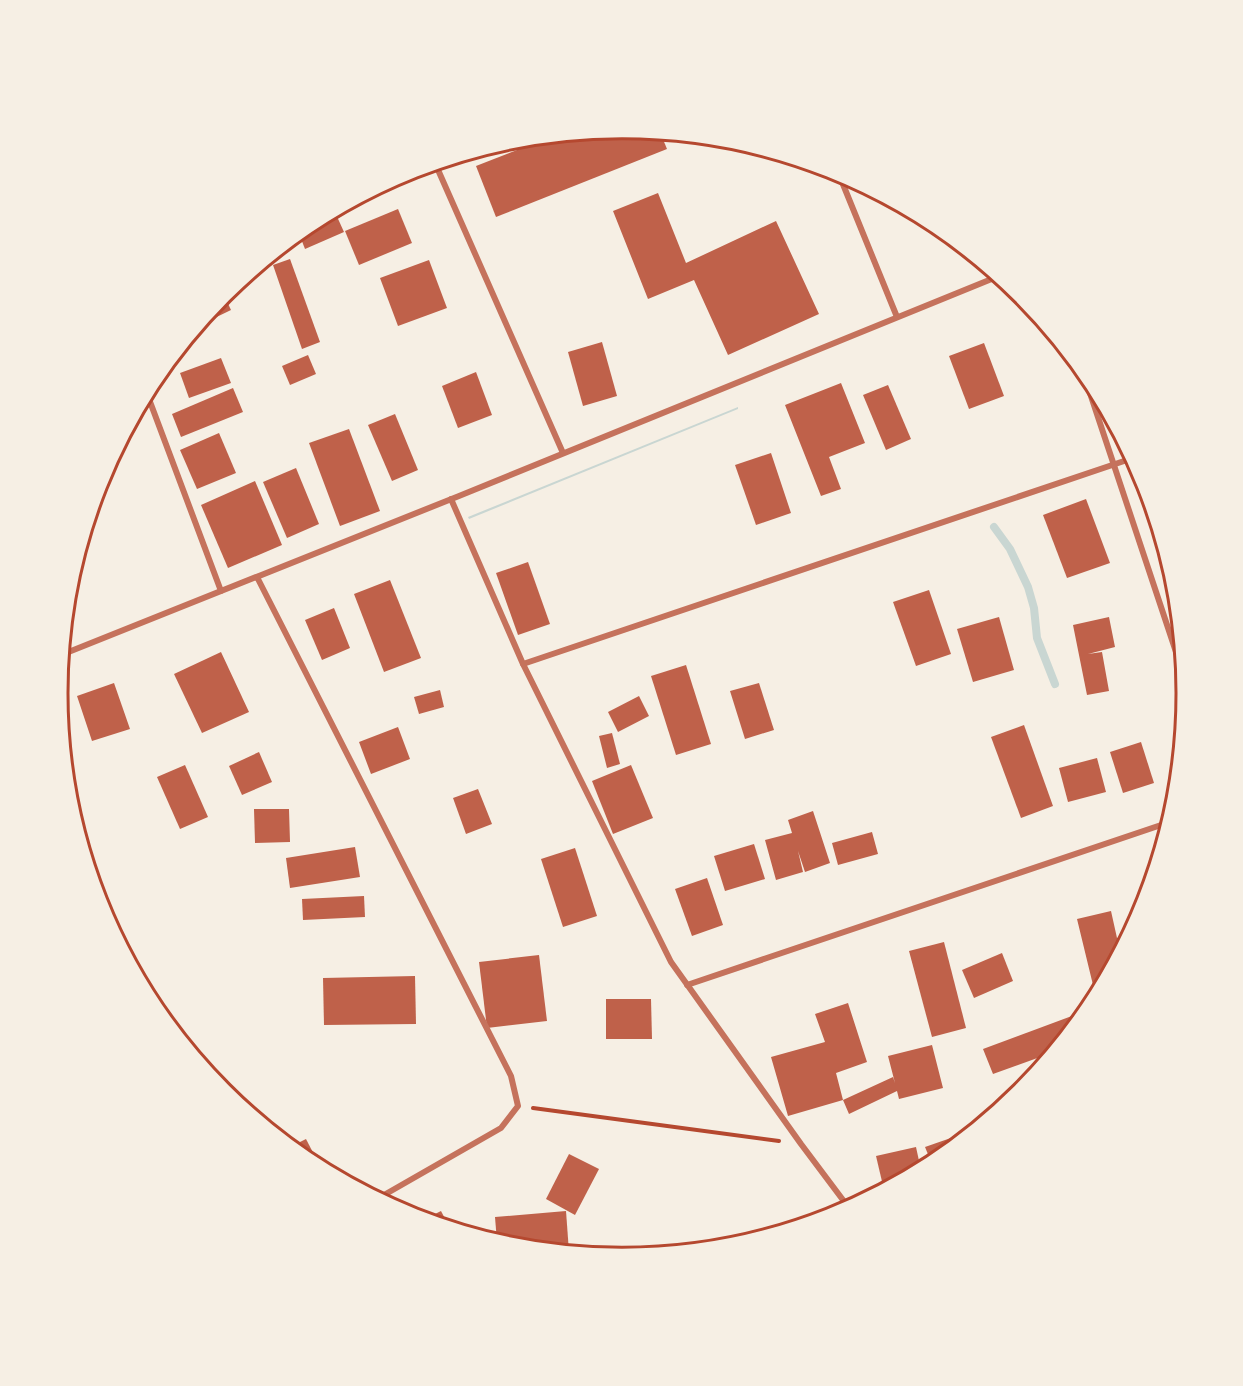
<svg xmlns="http://www.w3.org/2000/svg" width="1243" height="1386" font-family="Signika,sans-serif">
	<style>
		.water { fill: #c9d6d2 }
		.lines { fill: none; stroke-linecap: round; stroke-linejoin: round }
		.stream { stroke: #c9d6d2; stroke-width: 8 }
		.building { fill: #bf614a }
		.path { stroke: #b5482f; stroke-width: 4 }
		.minor { stroke: #c5725c; stroke-width: 6 }
		.rim { fill: none; stroke: #b5482f; stroke-width: 3 }
	</style>
	<rect width="100%" height="100%" fill="#f6efe4"/>
	<path class="water" d="M738,407V409L469,519L468,517Z"/>
	<g class="lines">
		<path class="stream" d="M994,527L1010,549L1028,587L1034,608L1037,638L1055,684"/>
	</g>
	<g class="building">
		<path d="M622,129L660,132L667,149L496,217L476,166L556,135Z"/>
		<path d="M658,193L686,263L776,221L819,314L728,355L694,280L648,299L613,211Z"/>
		<path d="M398,209L412,243L359,265L345,231Z"/>
		<path d="M334,210L344,232L305,249L298,231L308,223Z"/>
		<path d="M290,259L320,342L302,349L273,265Z"/>
		<path d="M429,260L447,308L398,326L380,278Z"/>
		<path d="M223,293L231,310L198,326L197,324Z"/>
		<path d="M602,342L617,396L583,406L568,352Z"/>
		<path d="M984,343L1004,396L969,409L949,356Z"/>
		<path d="M308,355L316,374L290,385L282,366Z"/>
		<path d="M221,358L231,383L189,398L180,373Z"/>
		<path d="M476,372L492,415L458,428L442,386Z"/>
		<path d="M841,383L865,443L829,457L841,489L821,496L785,405Z"/>
		<path d="M888,385L911,439L886,450L863,395Z"/>
		<path d="M233,388L243,412L181,437L172,414Z"/>
		<path d="M395,414L418,470L392,481L368,425Z"/>
		<path d="M349,429L380,511L340,526L309,443Z"/>
		<path d="M219,433L236,473L197,489L180,450Z"/>
		<path d="M771,453L791,513L756,525L735,465Z"/>
		<path d="M296,468L319,524L287,538L263,482Z"/>
		<path d="M255,481L282,545L228,568L201,505Z"/>
		<path d="M1086,499L1110,563L1067,578L1043,515Z"/>
		<path d="M528,562L550,624L518,635L496,573Z"/>
		<path d="M390,580L421,658L384,672L354,594Z"/>
		<path d="M929,590L951,654L916,666L893,602Z"/>
		<path d="M334,608L350,648L322,660L305,620Z"/>
		<path d="M999,617L1014,670L973,682L957,629Z"/>
		<path d="M1109,617L1115,647L1088,654L1102,652L1109,691L1087,695L1073,625Z"/>
		<path d="M221,652L249,712L202,733L174,674Z"/>
		<path d="M686,665L711,744L676,755L651,676Z"/>
		<path d="M114,683L130,729L92,741L77,696Z"/>
		<path d="M759,683L774,730L745,739L730,691Z"/>
		<path d="M440,690L444,707L419,714L414,697Z"/>
		<path d="M639,696L649,716L618,732L608,712Z"/>
		<path d="M1024,725L1053,806L1021,818L991,737Z"/>
		<path d="M398,727L410,759L371,774L359,742Z"/>
		<path d="M612,733L620,764L607,768L599,736Z"/>
		<path d="M1141,742L1154,783L1123,793L1110,752Z"/>
		<path d="M259,752L272,782L242,795L229,766Z"/>
		<path d="M1097,758L1106,792L1068,802L1059,768Z"/>
		<path d="M185,765L208,817L180,829L157,777Z"/>
		<path d="M631,765L653,818L613,834L592,781Z"/>
		<path d="M478,789L492,824L466,834L453,798Z"/>
		<path d="M254,809H289L290,842L255,843Z"/>
		<path d="M813,811L830,863L805,872L798,851L803,872L776,880L765,840L792,833L788,820Z"/>
		<path d="M872,832L878,854L838,865L832,843Z"/>
		<path d="M754,844L765,879L725,891L714,856Z"/>
		<path d="M355,847L360,877L290,888L286,858Z"/>
		<path d="M575,848L597,916L563,927L541,859Z"/>
		<path d="M707,878L723,925L692,936L675,889Z"/>
		<path d="M364,896L365,917L303,920L302,899Z"/>
		<path d="M1111,911L1117,938L1129,934L1121,950L1119,944L1120,951L1104,983L1093,985L1077,919Z"/>
		<path d="M944,942L966,1028L932,1037L909,951Z"/>
		<path d="M1002,953L1013,981L974,998L962,970Z"/>
		<path d="M539,955L547,1021L487,1028L479,962Z"/>
		<path d="M415,976L416,1024L324,1025L323,978Z"/>
		<path d="M606,999H651L652,1039H606Z"/>
		<path d="M848,1003L867,1062L836,1073L843,1100L788,1116L771,1057L825,1042L815,1014Z"/>
		<path d="M1088,1010L1054,1052L993,1074L983,1049Z"/>
		<path d="M932,1045L943,1088L899,1099L897,1091L849,1114L843,1100L893,1077L895,1083L888,1056Z"/>
		<path d="M968,1132L969,1135L932,1164L925,1147Z"/>
		<path d="M306,1139L322,1170L308,1162L290,1147Z"/>
		<path d="M916,1147L921,1170L884,1190L876,1156Z"/>
		<path d="M569,1154L599,1169L575,1215L546,1199Z"/>
		<path d="M441,1211L450,1228L423,1220Z"/>
		<path d="M566,1211L569,1252L511,1247L497,1242L495,1217Z"/>
	</g>
	<g class="lines">
		<path class="path" d="M533,1108L779,1141"/>
		<g class="minor">
			<path d="M435,163L563,453"/>
			<path d="M838,172L897,317"/>
			<path d="M1082,369L1184,676"/>
			<path d="M146,391L221,591"/>
			<path d="M451,499L523,664L671,962L801,1144L849,1208"/>
			<path d="M257,577L511,1076L518,1106L501,1128L377,1199"/>
			<path d="M61,655L459,496L999,276"/>
			<path d="M523,664L1133,458"/>
			<path d="M687,985L1170,822"/>
		</g>
	</g>
	<path d="M0 0H1243V1386H0ZM68 693a554 554 0 1 1 1108 0a554 554 0 1 1-1108 0Z" fill="#f6efe4" fill-rule="evenodd"/>
	<path class="rim" d="M68 693a554 554 0 1 1 1108 0a554 554 0 1 1-1108 0Z"/>
</svg>
